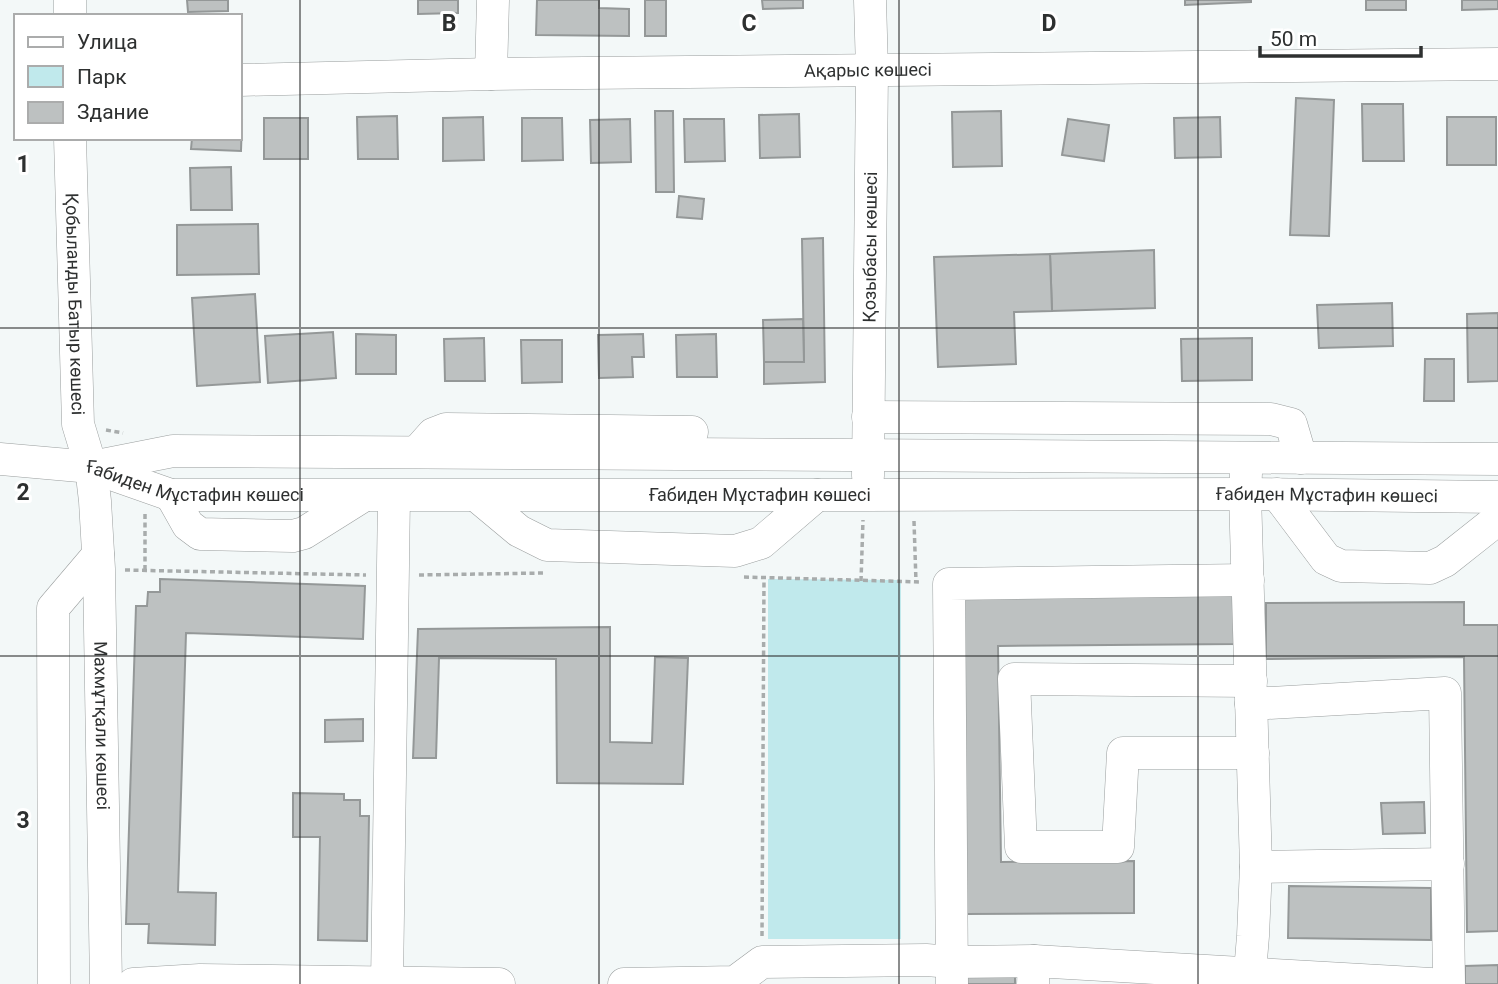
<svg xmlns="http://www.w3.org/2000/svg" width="1498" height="984" font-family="Roboto,sans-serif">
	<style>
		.green { fill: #c0e9ec }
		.building { fill: #bdc1c1; stroke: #949898; stroke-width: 2 }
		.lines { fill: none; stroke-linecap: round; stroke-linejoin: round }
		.minor-casing { stroke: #9a9e9e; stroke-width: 33 }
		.path { stroke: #a8acac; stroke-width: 3.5; stroke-dasharray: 5 3.5; stroke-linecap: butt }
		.minor { stroke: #fff; stroke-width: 32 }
		.grid { fill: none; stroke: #2e3030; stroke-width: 2; stroke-opacity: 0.55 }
		.labels { text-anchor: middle; stroke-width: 6; stroke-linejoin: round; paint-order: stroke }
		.street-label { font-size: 18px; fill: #2e3030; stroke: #fff }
		.grid-label { font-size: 23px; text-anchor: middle; font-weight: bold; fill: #2e3030; stroke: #fff; stroke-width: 6; stroke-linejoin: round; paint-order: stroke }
	</style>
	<rect width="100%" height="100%" fill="#f3f8f8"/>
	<path class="green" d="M768,579L901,580V939H768Z"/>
	<g class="building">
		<path d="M187,0H228V11L188,12Z"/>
		<path d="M418,0H458V13L418,14Z"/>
		<path d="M537,0H599V8L629,9V36L536,35Z"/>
		<rect x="645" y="0" width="21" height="36"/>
		<path d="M762,0H803V8L763,9Z"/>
		<path d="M1185,0H1251V2L1185,5Z"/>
		<rect x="1366" y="0" width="40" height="10"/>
		<path d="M1462,0H1498V9L1462,10Z"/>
		<path d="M1296,98L1334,100L1329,236L1290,235Z"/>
		<path d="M1362,104H1403L1404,161H1363Z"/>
		<path d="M655,111H673L674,192H656Z"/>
		<path d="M1001,111L1002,166L953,167L952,112Z"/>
		<path d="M799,114L800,157L760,158L759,115Z"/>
		<path d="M397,116L398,159H358L357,117Z"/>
		<path d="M483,117L484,160L443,161V118Z"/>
		<path d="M1220,117L1221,157L1175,158L1174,118Z"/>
		<rect x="1447" y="117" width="49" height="48"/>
		<rect x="264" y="118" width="44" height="41"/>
		<path d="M522,118H562L563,160L522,161Z"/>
		<path d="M630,119L631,162L591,163L590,120Z"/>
		<path d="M684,119H724L725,161L685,162Z"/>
		<path d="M1068,119L1109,125L1104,161L1062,155Z"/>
		<path d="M240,120H242L241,151L191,149L192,138H240Z"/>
		<path d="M231,167L232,210H191L190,168Z"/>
		<path d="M679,196L704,199L702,219L677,217Z"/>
		<path d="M258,224L259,274L177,275V225Z"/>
		<path d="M823,238L825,382L764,384V362H804L802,239Z"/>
		<path d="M1154,250L1155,308L1052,311L1050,254Z"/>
		<path d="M1050,254L1052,311L1014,312L1016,364L938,367L934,257Z"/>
		<path d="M255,294L260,382L197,386L192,298Z"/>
		<path d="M1392,303L1393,346L1319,348L1317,305Z"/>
		<path d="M1498,313V381L1468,382L1467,314Z"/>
		<path d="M803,319L804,362H764L763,320Z"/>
		<path d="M333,332L336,378L268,383L265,336Z"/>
		<path d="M356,334L396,335V374H356Z"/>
		<path d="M643,334L644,357H632L633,377L599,378L598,335Z"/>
		<path d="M716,334L717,377H677L676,335Z"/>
		<path d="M484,338L485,381H445L444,339Z"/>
		<path d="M1252,338V380L1182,381L1181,339Z"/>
		<path d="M521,340H562V382L522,383Z"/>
		<path d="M1425,359H1454V401H1424Z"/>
		<path d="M160,579L365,586L363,639L186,633L178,892L216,893L215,945L148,943L149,924H126L136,606H147L148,592H160Z"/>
		<path d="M1236,593V644L998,646L1001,862L1134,861V913L966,914L963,595Z"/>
		<path d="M1464,602V625H1498V931L1467,932L1464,657L1266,659V603Z"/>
		<path d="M610,627V742L652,743L655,657L688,658L683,784L557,783L556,659L439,658L436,758H413L418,629Z"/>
		<path d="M363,719V741L325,742V720Z"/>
		<path d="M293,793L344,794V800H360V816H369L367,941L318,940L320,837H293Z"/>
		<path d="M1424,802L1425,833L1383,834L1381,803Z"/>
		<path d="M1289,886L1431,888V940L1288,938Z"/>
		<path d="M1498,965V984H1465V966Z"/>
		<rect x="964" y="975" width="51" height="9"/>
	</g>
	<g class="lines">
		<g class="minor-casing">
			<g id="minor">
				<path d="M70,16V0"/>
				<path d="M491,74L493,0"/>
				<path id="s1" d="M240,80L491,74L1498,64"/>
				<path id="s2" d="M70,138L78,424L91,467L95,501L99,569L106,984"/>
				<path d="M868,417L1271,419L1291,424L1301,458"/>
				<path d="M417,452L433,434L446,429L692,432"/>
				<path id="s3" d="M0,459L91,467L171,495H864L1245,494L1498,497"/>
				<path d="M92,467L173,451L1498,459"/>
				<path d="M1246,473L1245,494L1256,867L1253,936L1249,984"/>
				<path id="s4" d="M868,476L872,70L870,0"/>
				<path d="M1277,494L1326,559L1341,566L1430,568L1445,561L1498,519"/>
				<path d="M171,495L188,525L200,534L293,536L304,533L363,496"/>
				<path d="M477,496L519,531L547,545L735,551L761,543L817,495"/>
				<path d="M1251,681L1014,679L1021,847H1118L1123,753H1253"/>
				<path d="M1251,704L1445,693L1449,984"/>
				<path d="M1256,867L1448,864"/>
				<path d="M387,983L394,496"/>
				<path d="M54,984L53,608L98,555"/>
				<path d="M133,984L200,980L499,984"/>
				<path d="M624,984L735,982L762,962L926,960L952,962L1034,961"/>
				<path d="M952,984L949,584L1248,580"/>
				<path d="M1033,984L1034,961L1431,984"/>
			</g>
		</g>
		<g class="path">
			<path d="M106,430L123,433"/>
			<path d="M914,521L916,582"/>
			<path d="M125,570L366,575"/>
			<path d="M145,570V513"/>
			<path d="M419,575L544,573"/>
			<path d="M744,577L922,582"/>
			<path d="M861,581L863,520"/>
			<path d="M762,936L764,578"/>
		</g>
		<use href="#minor" class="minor"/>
	</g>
	<path class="grid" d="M300,0V984M599,0V984M899,0V984M1198,0V984M0,328H1498M0,656H1498"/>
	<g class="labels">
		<g class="street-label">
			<text dy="6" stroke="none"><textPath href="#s1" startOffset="628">Ақарыс көшесі</textPath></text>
			<text dy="6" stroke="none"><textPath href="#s4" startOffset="229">Қозыбасы көшесі</textPath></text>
			<text dy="6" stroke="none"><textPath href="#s2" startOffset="166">Қобыланды Батыр көшесі</textPath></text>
			<text dy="6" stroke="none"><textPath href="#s3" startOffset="198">Ғабиден Мұстафин көшесі</textPath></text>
			<text dy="6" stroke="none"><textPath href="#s3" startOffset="765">Ғабиден Мұстафин көшесі</textPath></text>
			<text dy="6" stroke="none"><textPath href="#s3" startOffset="1332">Ғабиден Мұстафин көшесі</textPath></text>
			<text dy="6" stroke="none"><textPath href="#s2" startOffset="590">Махмұтқали көшесі</textPath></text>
		</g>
	</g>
	<g class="grid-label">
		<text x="449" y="31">B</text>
		<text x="749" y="31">C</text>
		<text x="1049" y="31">D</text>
		<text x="23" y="172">1</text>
		<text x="23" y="500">2</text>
		<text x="23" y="828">3</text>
	</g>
	<rect x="14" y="14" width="228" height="126" fill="#ffffff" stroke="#abacac" stroke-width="2"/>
	<rect x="28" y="37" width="35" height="10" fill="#ffffff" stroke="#abacac" stroke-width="2"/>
	<text x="77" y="49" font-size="21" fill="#2e3030">Улица</text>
	<rect x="28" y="66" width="35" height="21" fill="#c0e9ec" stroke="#abacac" stroke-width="2"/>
	<text x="77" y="84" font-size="21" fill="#2e3030">Парк</text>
	<rect x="28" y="102" width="35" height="21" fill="#bdc1c1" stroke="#abacac" stroke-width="2"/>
	<text x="77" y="119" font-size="21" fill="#2e3030">Здание</text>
	<path d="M1260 46v10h161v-10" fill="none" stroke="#2e3030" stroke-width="3.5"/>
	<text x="1270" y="46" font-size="21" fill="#2e3030" stroke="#ffffff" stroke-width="5" paint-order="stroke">50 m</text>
</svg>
